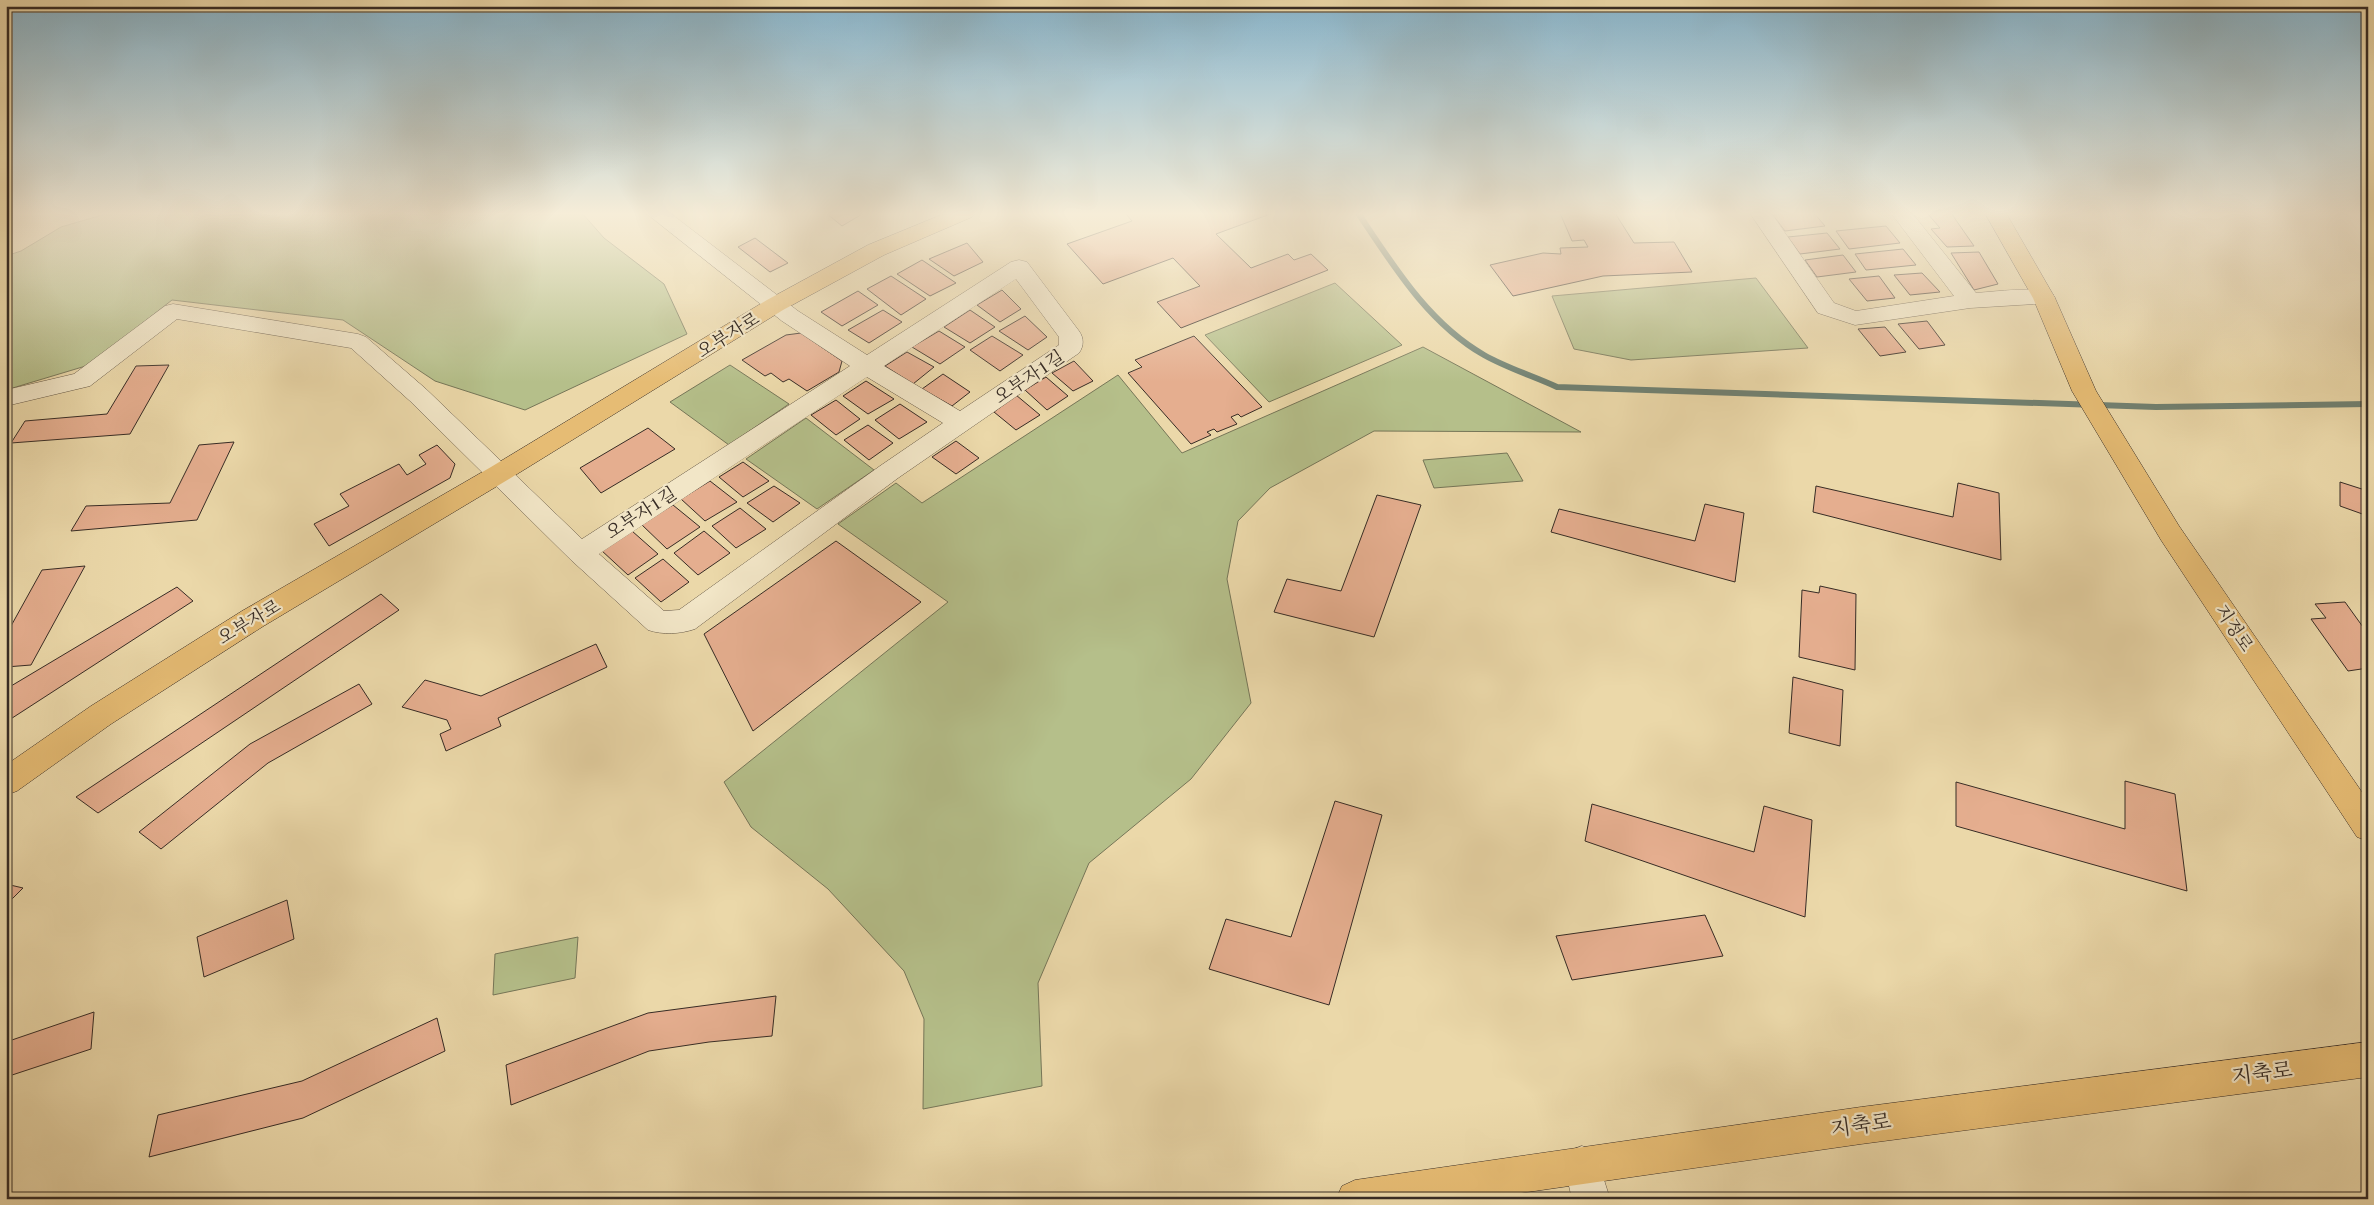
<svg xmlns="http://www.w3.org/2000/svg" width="2374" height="1205" font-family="'Old Standard TT','Noto Serif KR',serif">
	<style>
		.green { fill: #b5bf8a; stroke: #767658 }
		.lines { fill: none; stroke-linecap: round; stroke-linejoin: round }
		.stream { stroke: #718172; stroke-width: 6 }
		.building { fill: #e5ae8f; stroke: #372c25 }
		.minor-casing { stroke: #645746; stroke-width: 1 }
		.major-casing { stroke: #372c25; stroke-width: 1 }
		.minor { fill: #f2e6c7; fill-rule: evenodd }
		.major { fill: #e6bc74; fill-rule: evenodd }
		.labels { text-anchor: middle; stroke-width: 4.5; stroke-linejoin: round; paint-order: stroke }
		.street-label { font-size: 18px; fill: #372c25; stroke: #f2e6c7 }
		.near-street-label { font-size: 21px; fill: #372c25; stroke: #f2e6c7 }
	</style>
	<rect width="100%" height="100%" fill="#ebd8a9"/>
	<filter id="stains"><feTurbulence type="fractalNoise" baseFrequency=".004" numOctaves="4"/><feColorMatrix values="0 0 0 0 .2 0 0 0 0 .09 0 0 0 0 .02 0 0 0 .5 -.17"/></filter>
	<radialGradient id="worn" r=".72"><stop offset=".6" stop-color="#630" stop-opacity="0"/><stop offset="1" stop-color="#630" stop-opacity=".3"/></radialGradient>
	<g class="green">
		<path d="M109,213H582L604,238L664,284L687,334L525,410L435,381L343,320L172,300L89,365L6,390V256L21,251L61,227Z"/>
		<path d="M1756,278L1808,348L1631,360L1574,349L1552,296Z"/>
		<path d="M1335,283L1402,345L1269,402L1205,335Z"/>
		<path d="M1423,347L1581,432L1374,431L1270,488L1238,521L1227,579L1251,703L1191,779L1089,863L1038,983L1042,1086L923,1109L924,1019L904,971L828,889L751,827L724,782L948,602L838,524L896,483L922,503L1118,375L1182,453Z"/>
		<path d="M730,365L789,404L729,445L670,402Z"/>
		<path d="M806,418L874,470L817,509L746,459Z"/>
		<path d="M1507,453L1523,481L1434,488L1423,460Z"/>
		<path d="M578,937L575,978L493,995L495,954Z"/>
	</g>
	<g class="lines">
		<path class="stream" d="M1358,213C1393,265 1428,323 1484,355C1507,368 1533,376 1557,387L2156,407L2368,404"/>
	</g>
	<g class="building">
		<path d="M826,213H864L842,226Z"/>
		<path d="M1130,213H1273L1216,234L1251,268L1288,254L1294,260L1311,254L1328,270L1181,328L1157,302L1200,286L1173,258L1103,284L1067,244L1132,221L1126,214Z"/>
		<path d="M1560,213H1615L1634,243L1674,242L1692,272L1603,276L1513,296L1490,265L1543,253L1561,254L1560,248L1588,247L1584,240L1572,241Z"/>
		<path d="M1795,213H1814L1825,226L1785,231L1773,215Z"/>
		<path d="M1927,213H1951L1974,246L1947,247L1931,229L1940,228Z"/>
		<path d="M1886,226L1900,243L1849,249L1836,231Z"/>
		<path d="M1827,233L1840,249L1800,254L1788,237Z"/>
		<path d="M755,238L788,263L770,272L738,247Z"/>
		<path d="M967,243L983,262L954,276L929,259Z"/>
		<path d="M1903,249L1916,265L1866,270L1855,254Z"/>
		<path d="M1979,252L1998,284L1974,290L1951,253Z"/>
		<path d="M1843,255L1856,272L1817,277L1805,260Z"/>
		<path d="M922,260L956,283L930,296L897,274Z"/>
		<path d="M1922,273L1940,292L1910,295L1894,275Z"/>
		<path d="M891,276L926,299L901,315L867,289Z"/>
		<path d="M1879,276L1895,298L1867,301L1849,279Z"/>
		<path d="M1002,290L1021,309L1000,322L977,305Z"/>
		<path d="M858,291L878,305L842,326L821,312Z"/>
		<path d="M883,310L902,322L869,343L848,330Z"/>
		<path d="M970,310L995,327L970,343L944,327Z"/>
		<path d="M1025,316L1047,337L1028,350L999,331Z"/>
		<path d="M1927,321L1945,345L1919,349L1898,324Z"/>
		<path d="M1885,327L1906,352L1880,356L1858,329Z"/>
		<path d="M939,331L965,347L940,364L912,347Z"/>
		<path d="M801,333L842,361L839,372L807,391L789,379L783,382L771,373L765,376L742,360L786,335Z"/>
		<path d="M992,336L1023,355L1000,371L970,350Z"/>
		<path d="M1194,336L1262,407L1241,417L1238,414L1231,417L1237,424L1217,432L1214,429L1207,432L1211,435L1191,444L1128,373L1142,367L1135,360Z"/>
		<path d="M907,352L934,367L913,384L885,366Z"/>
		<path d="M1074,361L1093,381L1073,391L1052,373Z"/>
		<path d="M169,365L130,434L11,443L25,421L107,414L136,366Z"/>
		<path d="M943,374L970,392L952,406L922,389Z"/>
		<path d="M1046,377L1068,396L1047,410L1025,390Z"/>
		<path d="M866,381L894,399L868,414L843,396Z"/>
		<path d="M1016,395L1040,415L1016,430L994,412Z"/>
		<path d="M836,400L860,419L836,435L811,415Z"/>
		<path d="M900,404L927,422L899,439L875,420Z"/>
		<path d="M868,425L893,443L869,460L844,440Z"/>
		<path d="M648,428L675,449L601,493L580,468Z"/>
		<path d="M956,441L979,458L956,474L932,457Z"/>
		<path d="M234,442L197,520L71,531L86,506L170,503L199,445Z"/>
		<path d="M437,445L455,464L450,478L329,546L314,524L349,506L340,494L399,464L407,475L426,464L419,455Z"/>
		<path d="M743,462L769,481L743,497L719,477Z"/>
		<path d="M710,481L737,502L705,521L681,499Z"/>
		<path d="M2340,482L2368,491V516L2340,506Z"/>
		<path d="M1958,483L1999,493L2001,560L1813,512L1816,486L1953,517Z"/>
		<path d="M774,486L800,503L773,522L747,503Z"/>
		<path d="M1377,495L1421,505L1374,637L1274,612L1287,579L1341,591Z"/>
		<path d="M1705,504L1744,513L1735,582L1551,532L1559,509L1695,541Z"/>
		<path d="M673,505L700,527L667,549L641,524Z"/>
		<path d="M740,508L766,529L736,548L712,526Z"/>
		<path d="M632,531L658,554L628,575L601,550Z"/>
		<path d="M704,531L730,553L698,575L674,553Z"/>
		<path d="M836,541L921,602L753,731L704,634Z"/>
		<path d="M663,559L689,582L661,602L635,578Z"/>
		<path d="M85,566L31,665L6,667V635L42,570Z"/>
		<path d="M1820,586L1856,594L1855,670L1799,657L1802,590L1819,593Z"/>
		<path d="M177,587L193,601L6,722V689Z"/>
		<path d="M381,594L399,610L98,813L76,797Z"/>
		<path d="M2345,602L2368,634V668L2348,671L2311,619L2326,618L2315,604Z"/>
		<path d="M596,644L607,667L498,718L501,726L446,751L440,734L451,729L447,720L402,707L425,680L481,696Z"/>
		<path d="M1793,677L1843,690L1840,746L1789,733Z"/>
		<path d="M359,684L372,704L268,763L161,849L139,832L250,744Z"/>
		<path d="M2125,781L2175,794L2187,891L1956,826V782L2125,829Z"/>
		<path d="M1335,801L1382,815L1329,1005L1209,969L1226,919L1291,937Z"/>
		<path d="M1592,804L1754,852L1764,806L1812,820L1805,917L1585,841Z"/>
		<path d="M6,884L23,888L6,905Z"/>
		<path d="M287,900L294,939L204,977L197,937Z"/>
		<path d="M1705,915L1723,956L1572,980L1556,936Z"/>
		<path d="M776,996L772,1036L709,1042L649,1051L511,1105L506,1065L648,1013Z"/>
		<path d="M94,1012L91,1049L6,1077V1042Z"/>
		<path d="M437,1018L445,1051L303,1118L149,1157L158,1115L302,1081Z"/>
	</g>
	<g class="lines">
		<g class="minor-casing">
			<g id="minor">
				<path d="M646,213H670L798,311L867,355L1011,262L1019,260L1027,262L1079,331C1084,338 1084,346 1079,353L898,478L695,629C680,634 663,635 648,630L571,560L410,401L351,348L177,319L90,386L6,406V390L74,374L165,306L173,304L358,334L366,337L426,389L582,539L850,366L782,321ZM1016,279L1059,337V345L960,411L884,366ZM867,377L943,423L880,466L679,610L664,611L599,554Z"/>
				<path d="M1750,213H1771L1834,303L1856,311L1954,296L1891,213H1912L1976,293C2001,291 2028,287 2052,293L2055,298L2052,303L1970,308L1855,325L1818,313Z"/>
				<path d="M1582,1146L1595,1151L1610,1199H1572L1564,1164L1569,1151Z"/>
			</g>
		</g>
		<g class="major-casing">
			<g id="major">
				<path d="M946,213H975L972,217L884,255L783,310L509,479L262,627L111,724L17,791L6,795V765L91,706L242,611L491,467L767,300L868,245Z"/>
				<path d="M1985,213H2006L2055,298L2096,391L2179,526L2368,801V841L2357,837L2161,540L2072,391L2033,298Z"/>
				<path d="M2368,1042V1077L1861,1144L1479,1199H1336L1342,1186L1355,1180L1861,1107Z"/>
			</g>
		</g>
		<use href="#minor" class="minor"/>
		<use href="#major" class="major"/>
	</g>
	<linearGradient id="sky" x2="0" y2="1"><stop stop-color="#88b6ce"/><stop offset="0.56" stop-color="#f6edd8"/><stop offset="1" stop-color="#f6edd8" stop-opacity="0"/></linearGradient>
	<rect width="2374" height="382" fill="url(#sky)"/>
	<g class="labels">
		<g class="street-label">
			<text transform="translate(728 335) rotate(-32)" y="6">오부자로</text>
			<text transform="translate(1029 377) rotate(-34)" y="6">오부자1길</text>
			<text transform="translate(641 513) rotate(-33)" y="6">오부자1길</text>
			<text transform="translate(249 622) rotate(-31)" y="6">오부자로</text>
			<text transform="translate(2234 628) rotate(56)" y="6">지정로</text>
		</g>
		<g class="near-street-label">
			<text transform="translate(2262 1073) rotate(-7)" y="7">지축로</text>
			<text transform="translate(1861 1125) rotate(-8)" y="7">지축로</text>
		</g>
	</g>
	<rect width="2374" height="1205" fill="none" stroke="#ebd8a9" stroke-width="25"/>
	<rect x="8" y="8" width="2359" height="1190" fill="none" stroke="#372c25" stroke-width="2.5"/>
	<rect x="12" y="12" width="2349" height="1180" fill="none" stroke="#372c25"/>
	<rect width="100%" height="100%" filter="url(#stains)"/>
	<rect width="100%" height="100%" fill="url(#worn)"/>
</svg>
